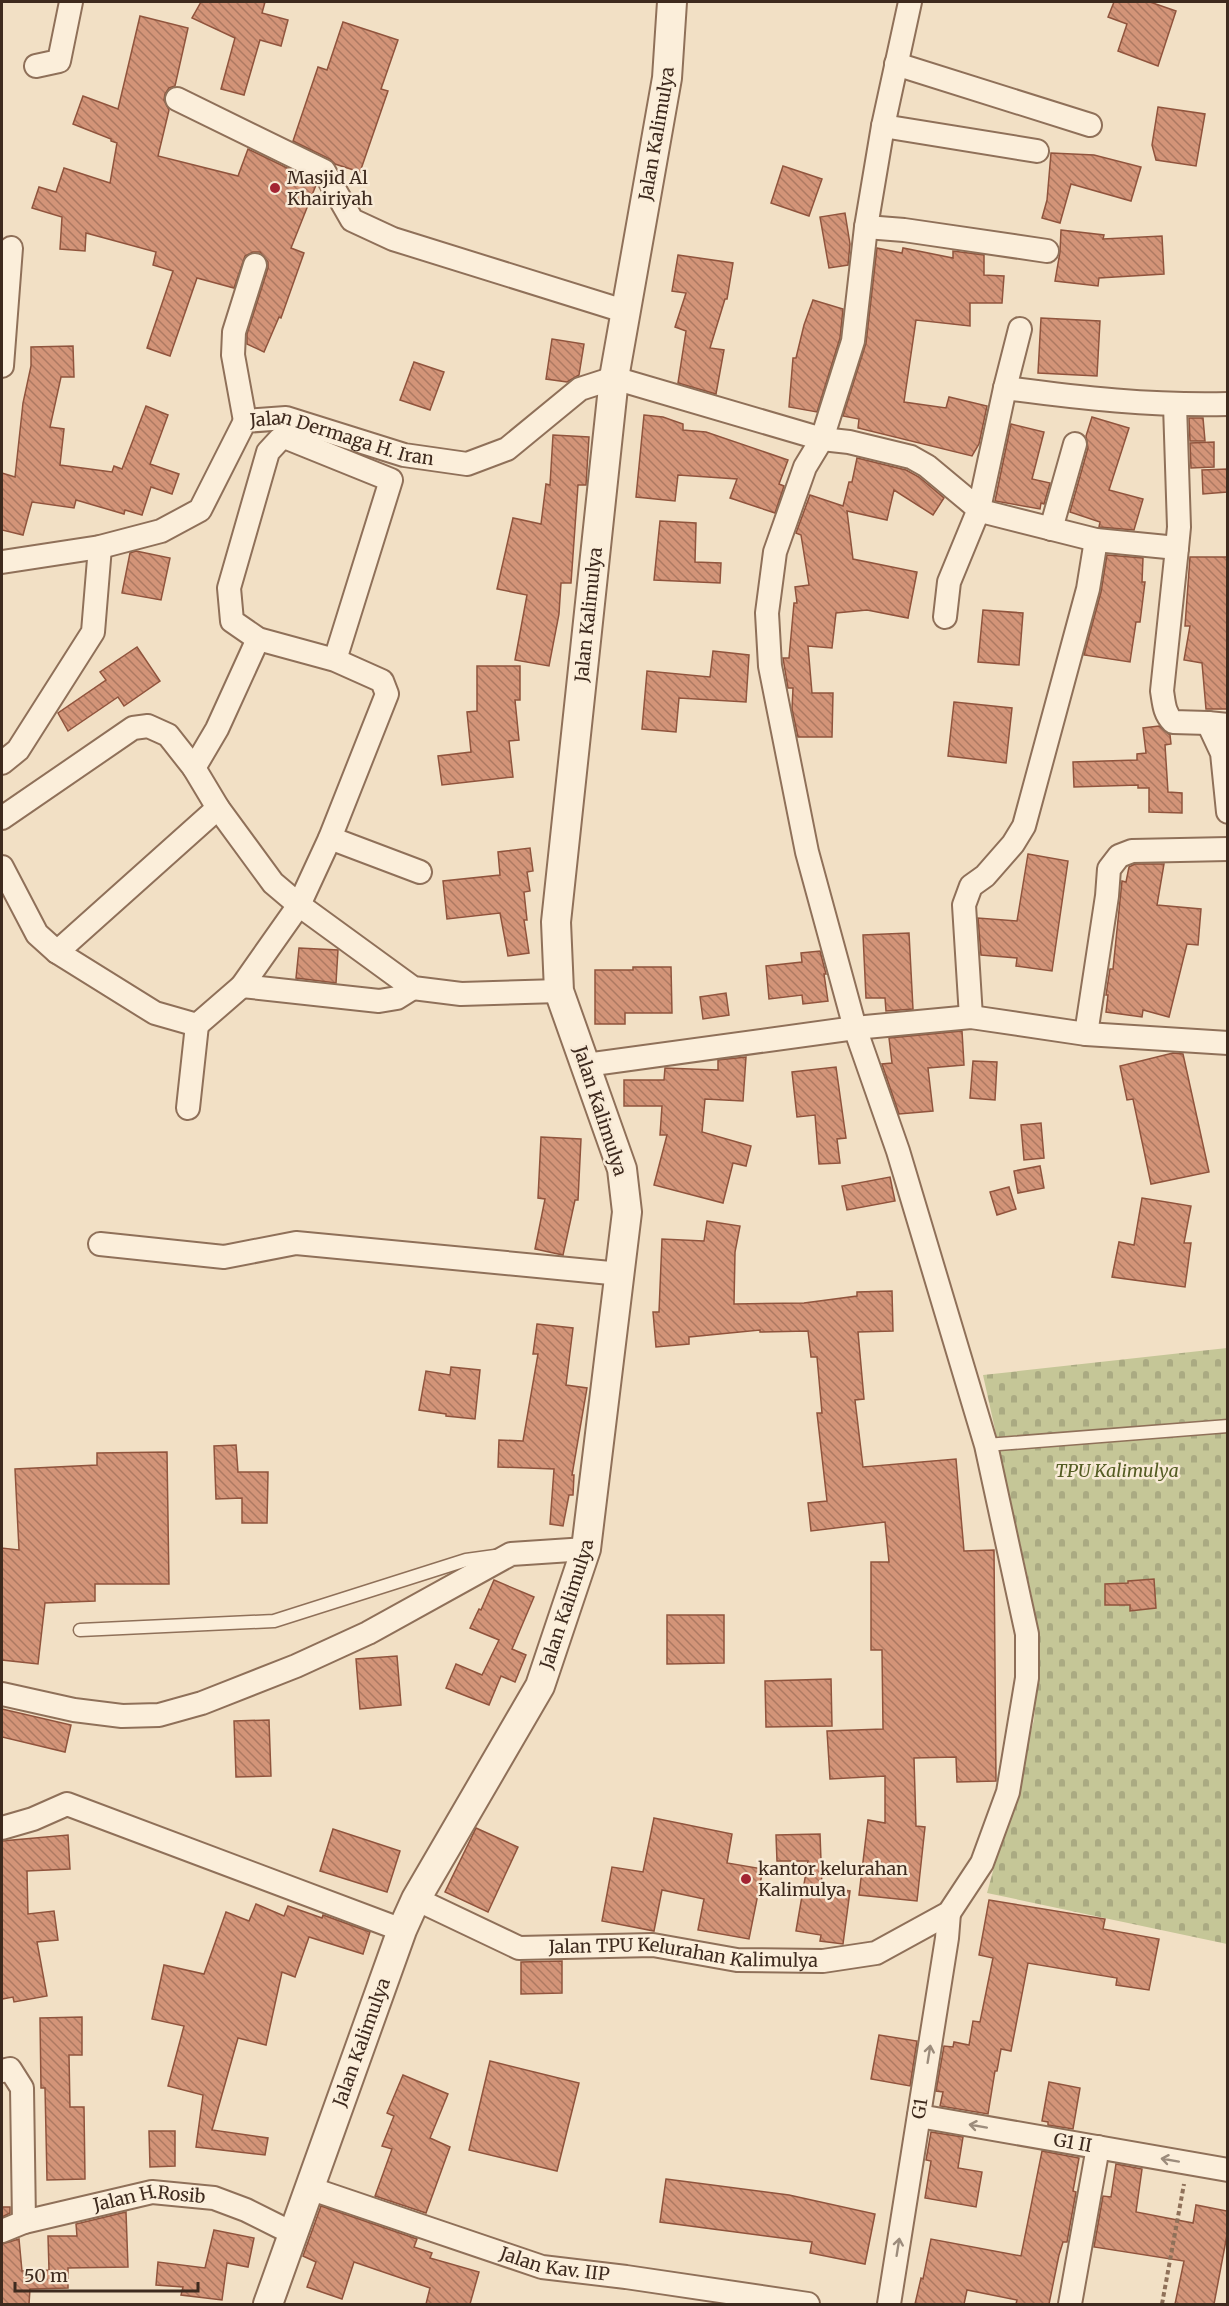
<svg xmlns="http://www.w3.org/2000/svg" width="1229" height="2306" font-family="Merriweather,serif">
	<style>
		.cemetery { fill: url(#cemetery-stones) }
		.building { fill: url(#building-back-hatch); stroke: #90543d; stroke-width: 1.5 }
		.lines { fill: none; stroke-linecap: round; stroke-linejoin: round }
		.service-casing { stroke: #8f7059; stroke-width: 15 }
		.minor-casing { stroke: #8f7059; stroke-width: 26 }
		.tertiary-casing { stroke: #8f7059; stroke-width: 32 }
		.path { stroke: #8f7059; stroke-width: 4; stroke-dasharray: 4.5 3; stroke-linecap: butt }
		.service { stroke: #fbeeda; stroke-width: 12 }
		.minor { stroke: #fbeeda; stroke-width: 22 }
		.tertiary { stroke: #fbeeda; stroke-width: 28 }
		.oneway { stroke: #9c8c7c }
		.poi-dot { fill: #a32433; stroke: #f8ead6; stroke-width: 2 }
		.labels { text-anchor: middle; stroke-width: 5; stroke-linejoin: round; paint-order: stroke }
		.street-label { font-size: 18px; fill: #3e2a1e; stroke: #f8ead6 }
		.poi-label { font-size: 18px; fill: #3e2a1e; stroke: #f8ead6; text-anchor: start }
		.park-label { font-size: 18px; font-style: italic; fill: #545c23; stroke: #f8ead6 }
	</style>
	<defs>
		<pattern id="cemetery-stones" width="16" height="16" patternUnits="userSpaceOnUse" patternTransform="scale(1.5)"><rect width="16" height="16" fill="#c5c697"/><path d="M2 7V4a2 2 0 0 1 4 0v3zM10 15v-3a2 2 0 0 1 4 0v3z" fill="#aaaa82"/></pattern>
		<pattern id="building-back-hatch" width="6" height="6" patternUnits="userSpaceOnUse" patternTransform="scale(1.5)"><rect width="6" height="6" fill="#d39478"/><path d="M-1 5l2 2M0 0l6 6M5-1l2 2" fill="none" stroke="#ad7962"/></pattern>
	</defs>
	<rect width="100%" height="100%" fill="#f2e0c5"/>
	<path class="cemetery" d="M1227,1348V1944L987,1893L1034,1720L1037,1668L1032,1597L983,1375Z"/>
	<g class="building">
		<path d="M201,2H265L262,13L288,20L281,46L260,40L244,95L221,89L235,38L192,18Z"/>
		<path d="M1114,2H1150L1176,11L1158,66L1118,51L1127,24L1108,17Z"/>
		<path d="M140,16L188,28L175,86L169,88L165,94L164,100L169,110L158,156L238,176L248,149L314,181L316,185L291,248L304,253L281,318L279,317L264,352L247,344V334L268,268V262L260,252H253L245,256L234,288L197,278L170,356L147,348L173,271L153,265L156,252L86,233L85,251L60,249L62,217L32,208L39,187L56,192L64,168L110,183L117,143L111,141V139L73,124L83,96L118,109Z"/>
		<path d="M343,22L398,40L381,89L388,91L360,172L335,164L330,159L293,141L318,67L327,70Z"/>
		<path d="M1158,107L1205,114L1196,166L1156,160L1152,145Z"/>
		<path d="M1051,153L1094,155L1141,167L1131,201L1071,184L1060,223L1042,218L1047,200Z"/>
		<path d="M783,166L822,179L809,216L771,203Z"/>
		<path d="M845,213L850,244L848,265L829,268L820,217Z"/>
		<path d="M1061,230L1104,235L1103,239L1162,236L1164,274L1099,278L1098,286L1055,281L1060,252Z"/>
		<path d="M877,248L902,253L903,248L953,258V251L984,255V275L1004,276L1002,303H970V326L916,320L904,402L946,408L949,397L987,406L979,444L972,456L858,428L859,419L843,416L866,343Z"/>
		<path d="M678,255L733,263L727,299H725L710,348L724,350L716,394L678,383L686,331L675,327L686,293L672,291Z"/>
		<path d="M813,300L843,309L840,338L817,412L789,407L793,358H796L804,325Z"/>
		<path d="M1041,318L1100,321L1097,376L1038,373Z"/>
		<path d="M552,339L584,344L579,375L567,382L546,379Z"/>
		<path d="M73,346L74,377H61L50,427L64,429L60,465L112,472L114,466L122,469L146,406L168,415L150,464L179,474L172,494L151,487L142,515L125,510L124,514L76,500L74,508L32,502L23,535L2,530V473L15,477L23,403L31,366V347Z"/>
		<path d="M414,362L444,372L430,410L400,400Z"/>
		<path d="M644,415L663,417L683,424V430L706,432L788,460L779,484L784,486L775,513L730,498L737,479L678,475L675,501L636,497Z"/>
		<path d="M1092,417L1129,428L1109,490L1143,499L1134,530L1099,527L1100,522L1070,512L1088,448L1086,436Z"/>
		<path d="M1189,418H1203L1205,441H1190Z"/>
		<path d="M1011,424L1044,432L1032,479L1050,483L1044,504L1041,503L1040,509L995,501Z"/>
		<path d="M553,435L589,437L586,485H578L571,583H561L559,614L549,666L515,660L527,595L497,589L513,518L541,524L546,484L550,485Z"/>
		<path d="M1214,442V467L1191,468L1190,443Z"/>
		<path d="M857,458L906,470L919,477L944,498L933,515L894,490L887,520L847,511L853,559L917,572L908,618L867,610L836,613L832,648L808,646L812,693H833L832,737H798L792,709L793,688H788L783,658H789L794,603H797L795,587L809,585L801,535L796,533L810,495L843,506L849,482H852Z"/>
		<path d="M1227,469V492L1203,494L1202,470Z"/>
		<path d="M660,521L696,523L695,562L721,563L720,583L654,580Z"/>
		<path d="M136,551L170,558L161,600L122,593L130,553Z"/>
		<path d="M1107,555L1143,558L1142,582H1145L1140,622H1136L1130,662L1084,655L1101,592Z"/>
		<path d="M1190,557H1227V709H1206L1202,663L1184,660L1190,626H1185Z"/>
		<path d="M983,610L1023,613L1019,665L978,662Z"/>
		<path d="M137,647L160,681L124,706L118,697L68,731L58,713L106,680L100,672Z"/>
		<path d="M713,651L749,655L746,702L679,698L676,732L642,729L647,671L710,677Z"/>
		<path d="M477,666H520V700H515L519,740L509,741L513,777L442,785L438,756L471,752L467,712L477,711Z"/>
		<path d="M954,702L1012,708L1006,763L948,756Z"/>
		<path d="M1159,726L1170,735L1171,744L1165,745L1168,792L1182,793V813L1149,812V788H1138V785L1074,787L1073,762L1137,760V754L1146,753L1143,728Z"/>
		<path d="M530,848L533,871L527,872L530,891L524,892L527,920H524L529,953L508,956L500,913L447,919L443,881L500,875L498,852Z"/>
		<path d="M1028,854L1068,861L1052,971L1016,966L1017,958L981,955L978,918L1017,921Z"/>
		<path d="M1135,864H1164L1157,905L1201,909L1198,945L1187,944L1169,1017L1143,1010L1142,1017L1106,1012L1108,995H1106L1110,969H1113L1122,881L1126,882L1129,867Z"/>
		<path d="M909,933L913,1009L886,1011L885,998H866L863,935Z"/>
		<path d="M299,948L338,950L336,983L296,978Z"/>
		<path d="M820,951L826,974H824L828,1001L803,1004L802,995L769,999L766,966L802,962L801,953Z"/>
		<path d="M633,967H671L672,1013H625V1024H595V970H633Z"/>
		<path d="M726,993L729,1015L703,1019L700,997Z"/>
		<path d="M962,1031L964,1065L928,1068L933,1111L899,1114L882,1064L892,1063L889,1038Z"/>
		<path d="M1173,1053L1183,1054L1209,1172L1151,1184L1133,1099L1127,1100L1120,1066Z"/>
		<path d="M746,1057L743,1101L705,1099L702,1132L751,1146L746,1166L733,1163L723,1203L654,1185L667,1135H660L662,1106H624V1080H664L665,1068L718,1070V1060Z"/>
		<path d="M973,1061L997,1062L995,1100L970,1098Z"/>
		<path d="M836,1067L846,1138L837,1139L840,1163L819,1164L815,1115L797,1117L792,1072Z"/>
		<path d="M1041,1123L1044,1158L1024,1160L1021,1125Z"/>
		<path d="M541,1137L581,1139L578,1200H575L563,1255L535,1249L545,1199L538,1198Z"/>
		<path d="M1040,1166L1044,1188L1018,1193L1014,1171Z"/>
		<path d="M890,1177L895,1201L847,1210L842,1186Z"/>
		<path d="M1009,1187L1016,1209L997,1215L990,1192Z"/>
		<path d="M1142,1198L1191,1206L1184,1243H1191L1185,1287L1112,1277L1119,1242L1134,1245Z"/>
		<path d="M707,1221L740,1226L735,1252L734,1304L804,1303L857,1296V1292L892,1291L893,1331L858,1332L864,1399L855,1400L863,1467L956,1459L964,1551L994,1550L996,1781L957,1782L956,1757L914,1758L916,1826L925,1827L917,1901L859,1895L868,1820L885,1823V1776L830,1779L827,1731L883,1729L882,1650H871V1562H889L885,1522L811,1531L808,1503L827,1501L817,1413H822L817,1357H811L808,1331L760,1332V1330L689,1337V1344L656,1347L653,1312H659L662,1239L704,1241Z"/>
		<path d="M537,1324L573,1328L566,1385L587,1388L572,1475H574L573,1495H569L563,1526L550,1524L554,1469L498,1467L499,1440L523,1441L538,1354H533Z"/>
		<path d="M451,1367L480,1370L475,1419L446,1416V1414L419,1410L426,1371L450,1375Z"/>
		<path d="M236,1445L238,1472H268L267,1523H242V1498L216,1499L214,1446Z"/>
		<path d="M167,1452L169,1584H95V1601L45,1603L38,1664L2,1660V1548L19,1550L15,1469L97,1465V1453Z"/>
		<path d="M1154,1579L1156,1608L1130,1611V1605H1105V1584L1128,1583V1581Z"/>
		<path d="M494,1580L534,1597L512,1649L526,1655L515,1682L501,1676L489,1705L446,1688L456,1664L482,1675L499,1640L470,1628L479,1609L481,1610Z"/>
		<path d="M667,1615H724V1663L667,1664Z"/>
		<path d="M397,1656L401,1705L360,1709L356,1659Z"/>
		<path d="M831,1679L832,1726L766,1727L765,1681Z"/>
		<path d="M2,1709L71,1725L65,1752L2,1737Z"/>
		<path d="M269,1720L271,1776L236,1777L234,1721Z"/>
		<path d="M654,1818L732,1834L727,1863L763,1869L749,1939L698,1930L704,1899L662,1890L654,1931L602,1921L612,1867L643,1872Z"/>
		<path d="M476,1828L518,1847L488,1912L445,1892Z"/>
		<path d="M333,1829L400,1851L387,1892L320,1871Z"/>
		<path d="M820,1834L822,1887L850,1891L843,1944L820,1941L821,1935L796,1931L808,1861H777L776,1835Z"/>
		<path d="M68,1835L70,1869L27,1871L28,1914L54,1911L58,1940L37,1942L47,1996L14,2002L13,1997L2,1999V1841Z"/>
		<path d="M989,1900L1105,1919L1103,1929L1159,1939L1149,1990L1116,1985L1117,1978L1028,1963L1011,2051L1001,2049L997,2071H995L988,2114L940,2106L943,2092L936,2091L944,2046L953,2047L954,2042L969,2045L973,2021L980,2022L993,1958L979,1955Z"/>
		<path d="M256,1904L284,1916L288,1906L322,1918L323,1915L370,1932L363,1954L309,1937L295,1977L282,1972L266,2045L238,2038L212,2130L268,2138L265,2155L196,2147L203,2095L168,2086L184,2026L152,2019L164,1965L204,1974L226,1912L249,1921Z"/>
		<path d="M562,1961V1993L521,1994V1962Z"/>
		<path d="M82,2017V2055H69L70,2107H84L85,2179L47,2180L45,2088H41L40,2018Z"/>
		<path d="M879,2035L917,2041L910,2086L871,2079Z"/>
		<path d="M490,2061L579,2083L557,2171L469,2150Z"/>
		<path d="M403,2075L448,2094L430,2138L450,2147L426,2213L375,2196L392,2149L382,2146L394,2116L387,2113Z"/>
		<path d="M1049,2082L1080,2088L1073,2129L1048,2125V2122L1042,2121Z"/>
		<path d="M149,2131H175V2166L150,2167Z"/>
		<path d="M931,2132L963,2137L958,2168L982,2172L976,2207L925,2198L931,2161L926,2160Z"/>
		<path d="M1042,2151L1079,2158L1073,2191L1076,2192L1067,2242H1063L1059,2255L1049,2304H1016L1017,2300L967,2290L964,2304H915L921,2278L923,2279L931,2239L1021,2256Z"/>
		<path d="M1116,2164L1142,2169L1136,2212L1193,2223L1196,2205L1227,2211V2235L1214,2304H1175L1184,2261L1094,2247L1103,2196L1111,2197Z"/>
		<path d="M666,2179L789,2195L875,2214L865,2264L810,2253L812,2242L660,2222Z"/>
		<path d="M321,2206L417,2239L414,2247L432,2253L430,2258L479,2272L470,2304H426L430,2288L354,2262L342,2299L307,2287L316,2262L303,2256Z"/>
		<path d="M2,2207H10V2213L2,2217Z"/>
		<path d="M126,2212L128,2267L68,2268V2288L30,2289L29,2304H2V2244L19,2239L22,2271L49,2270L48,2236H77L76,2224Z"/>
		<path d="M214,2230L254,2238L248,2267L227,2263L222,2300L181,2295L183,2287L156,2285L158,2262L205,2268Z"/>
	</g>
	<g class="lines">
		<g class="service-casing">
			<g id="service">
				<path d="M986,1445L1228,1426"/>
				<path d="M80,1630L274,1621L466,1560L495,1556"/>
			</g>
		</g>
		<g class="minor-casing">
			<g id="minor">
				<path d="M896,64L1090,125"/>
				<path d="M36,66L59,61L71,2"/>
				<path d="M177,99L324,171L352,220L393,239L624,311"/>
				<path d="M883,126L1037,151"/>
				<path d="M866,227L904,230L1047,251"/>
				<path d="M2,366L11,248"/>
				<path d="M1005,388C1079,398 1153,406 1228,404"/>
				<path d="M245,421L233,355L234,332L255,265"/>
				<path d="M1051,529L1075,444"/>
				<path d="M1177,548L1162,691C1164,703 1164,713 1173,722L1208,723"/>
				<path id="s1" d="M2,562L100,547L161,531L200,510L245,421L286,418L404,455L467,464L507,449L580,389L614,378L822,439L849,442L911,457L927,466L981,511L1096,540L1177,548L1179,527L1175,405"/>
				<path d="M945,617L949,582L979,509L1005,388L1020,329"/>
				<path d="M1228,725L1208,723L1222,753L1228,812"/>
				<path d="M2,763L18,750L93,632L100,547"/>
				<path d="M194,768L217,729L258,639"/>
				<path d="M2,818L133,728L148,726L168,735L194,768L218,808L273,883L299,905L413,988L461,994L559,991"/>
				<path d="M330,838L420,872"/>
				<path d="M2,867L37,934L57,952L155,1013L197,1025L242,986L299,905L330,838L387,694L382,681L335,660L258,639L232,621L229,588L268,452L280,439L287,438L391,480L335,660"/>
				<path d="M57,952L218,808"/>
				<path d="M242,986L379,1001L397,998L413,988"/>
				<path d="M971,1017L964,905L971,886L985,876L1013,844L1024,826L1088,589L1096,540"/>
				<path d="M1086,1034L1107,896L1109,869L1119,856L1132,851L1228,849"/>
				<path d="M586,1065L855,1028L971,1017L1086,1034L1228,1043"/>
				<path d="M188,1108L197,1025"/>
				<path d="M100,1244L224,1257L296,1243L621,1274"/>
				<path d="M2,1694L74,1710L122,1716L159,1715L202,1703L296,1666L368,1633L511,1554L586,1549"/>
				<path d="M2,1828L33,1819L67,1804L402,1930"/>
				<path id="s2" d="M416,1899L519,1948L653,1945L737,1960L823,1961L876,1953L949,1913L982,1863L1008,1792L1027,1678V1634L986,1445L898,1151L855,1028L807,852L770,666L767,613L775,552L805,467L822,439L853,341L866,227L883,126L910,2"/>
				<path d="M2,2071L10,2069L22,2088L24,2222"/>
				<path id="s3" d="M919,2116L1228,2170"/>
				<path id="s4" d="M309,2188L542,2267L626,2277L808,2304"/>
				<path id="s5" d="M2,2231L24,2222L152,2192L214,2198L246,2210L292,2233"/>
				<path id="s6" d="M889,2304L947,1938L949,1913"/>
				<path d="M1070,2304L1098,2147"/>
			</g>
		</g>
		<g class="tertiary-casing">
			<g id="tertiary">
				<path id="s7" d="M268,2304L402,1930L416,1899L540,1686L586,1549L627,1212L622,1169L559,991L556,922L614,378L667,78L672,2"/>
			</g>
		</g>
		<path class="path" d="M1162,2304L1184,2184"/>
		<use href="#service" class="service"/>
		<use href="#minor" class="minor"/>
		<use href="#tertiary" class="tertiary"/>
	</g>
	<defs><path id="oneway-shaft" d="M-6 0H5M1.5-3L5.5 0L1.5 3" fill="none" stroke-width="1.6" stroke-linecap="round" stroke-linejoin="round" transform="scale(1.5)"/></defs>
	<g class="oneway">
		<use href="#oneway-shaft" transform="translate(929 2054) rotate(-81)"/>
		<use href="#oneway-shaft" transform="translate(978 2126) rotate(-170)"/>
		<use href="#oneway-shaft" transform="translate(1170 2160) rotate(-170)"/>
		<use href="#oneway-shaft" transform="translate(898 2247) rotate(-81)"/>
	</g>
	<g class="poi-dot">
		<circle cx="275" cy="188" r="6"/>
		<circle cx="746" cy="1879" r="6"/>
	</g>
	<g class="labels">
		<g class="street-label">
			<text dy="6" stroke="none"><textPath href="#s7" startOffset="2258">Jalan Kalimulya</textPath></text>
			<text dy="6" stroke="none"><textPath href="#s1" startOffset="406">Jalan Dermaga H. Iran</textPath></text>
			<text dy="6" stroke="none"><textPath href="#s7" startOffset="1772">Jalan Kalimulya</textPath></text>
			<text transform="translate(600 1111) rotate(72)" y="6">Jalan Kalimulya</text>
			<text dy="6" stroke="none"><textPath href="#s7" startOffset="764">Jalan Kalimulya</textPath></text>
			<text dy="6" stroke="none"><textPath href="#s2" startOffset="279">Jalan TPU Kelurahan Kalimulya</textPath></text>
			<text dy="6" stroke="none"><textPath href="#s7" startOffset="278">Jalan Kalimulya</textPath></text>
			<text dy="6" stroke="none"><textPath href="#s6" startOffset="198">G1</textPath></text>
			<text dy="6" stroke="none"><textPath href="#s3" startOffset="156">G1 II</textPath></text>
			<text dy="6" stroke="none"><textPath href="#s5" startOffset="152">Jalan H.Rosib</textPath></text>
			<text dy="6" stroke="none"><textPath href="#s4" startOffset="258">Jalan Kav. IIP</textPath></text>
		</g>
		<g class="poi-label">
			<text x="287" y="184">Masjid Al<tspan x="287" dy="21">Khairiyah</tspan></text>
			<text x="758" y="1875">kantor kelurahan<tspan x="758" dy="21">Kalimulya</tspan></text>
		</g>
		<g class="park-label">
			<text x="1117" y="1477">TPU Kalimulya</text>
		</g>
	</g>
	<rect width="1229" height="2306" fill="none" stroke="#3e2a1e" stroke-width="6"/>
	<path d="M15 2282v9h183v-9" fill="none" stroke="#3e2a1e" stroke-width="3"/>
	<text x="24" y="2282" font-size="18" fill="#3e2a1e" stroke="#f8ead6" stroke-width="4.5" paint-order="stroke">50 m</text>
</svg>
